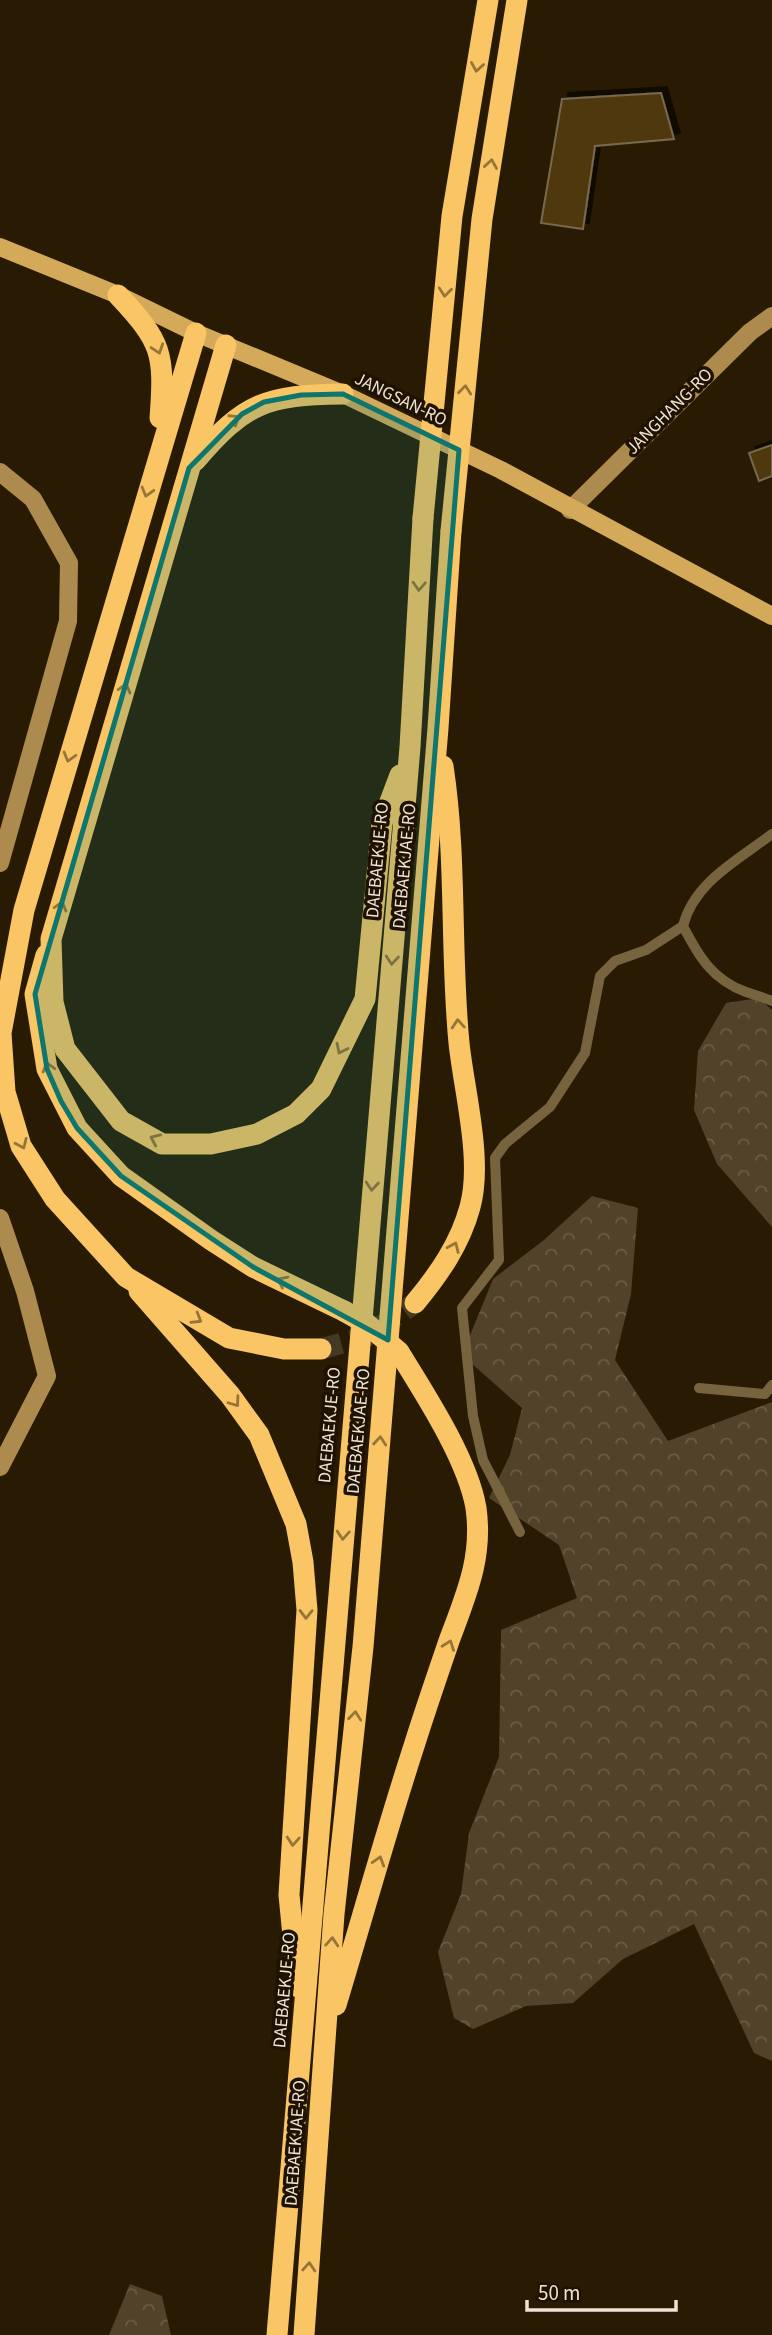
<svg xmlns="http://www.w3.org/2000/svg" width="772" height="2335" font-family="'Source Sans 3',sans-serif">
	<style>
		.forest { fill: url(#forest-crowns) }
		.building { fill: #4f3807; stroke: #78684f; stroke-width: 2; filter: url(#shadow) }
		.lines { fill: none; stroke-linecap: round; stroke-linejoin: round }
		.highway-tunnel { stroke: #463923; stroke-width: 21; stroke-dasharray: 21 10; stroke-linecap: butt }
		.lane { stroke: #78633f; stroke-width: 10 }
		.secondary { stroke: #ad8b4f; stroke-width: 18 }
		.primary { stroke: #d5a95a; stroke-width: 18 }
		.highway { stroke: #fac564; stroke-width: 21 }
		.highway-bridge { stroke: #fac564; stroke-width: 21 }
		.oneway { stroke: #977437 }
		.marked { fill: #0f766e; fill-opacity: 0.2; stroke: #0f766e; stroke-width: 5; stroke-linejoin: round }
		.labels { text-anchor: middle; stroke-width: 7; stroke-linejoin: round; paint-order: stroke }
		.street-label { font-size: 18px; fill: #ede4d6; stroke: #1f1200 }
	</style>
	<defs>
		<pattern id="forest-crowns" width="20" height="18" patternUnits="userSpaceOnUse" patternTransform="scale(1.75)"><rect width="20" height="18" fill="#514229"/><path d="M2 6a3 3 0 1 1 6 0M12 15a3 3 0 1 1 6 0" fill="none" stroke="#6a5d47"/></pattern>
		<filter id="shadow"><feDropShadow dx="6" dy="-6" stdDeviation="0" flood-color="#0009"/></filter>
	</defs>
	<rect width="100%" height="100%" fill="#291b03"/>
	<g class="forest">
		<path d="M759,998L772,1010V1227L717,1164L694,1110L698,1051L726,1003Z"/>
		<path d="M592,1196L638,1208L631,1294L615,1360L668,1441L772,1402V2061L754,2053L694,1924L623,1959L573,2003L526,2006L473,2029L454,2018L438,1952L461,1894L469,1833L499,1757L501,1630L577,1598L559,1545L489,1498L510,1455L522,1408L462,1355L493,1279L544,1240Z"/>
		<path d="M130,2284L162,2296L171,2335H109Z"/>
	</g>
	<g class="building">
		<path d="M661,93L674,139L595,146L583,229L541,223L562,99Z"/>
		<path d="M772,445V476L759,481L749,453Z"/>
	</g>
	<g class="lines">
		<path class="highway-tunnel" d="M321,1349L365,1337L415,1303"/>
		<g class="lane">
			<path d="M772,834C738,860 694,882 683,926C698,955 712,980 746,992C755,995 763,997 772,1001"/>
			<path d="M699,1388L765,1394L772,1385"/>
			<path d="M520,1532L483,1460L473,1416L462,1308L499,1260L495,1158L505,1144L550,1107L585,1053L600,976L615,961L646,950L683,926"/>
		</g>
		<g class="secondary">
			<path d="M0,472L33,499L69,563L68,621L0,863"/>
			<path d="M570,510L750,332L772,316"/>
			<path d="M0,1218L25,1291L47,1376L0,1467"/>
		</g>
		<path class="primary" d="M0,247L118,295L196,333L343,394L501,470L772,616"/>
		<g class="highway">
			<path d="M118,295C162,342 165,353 160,418"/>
			<path d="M196,333L24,910L1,1033L5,1092L21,1146L55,1199L126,1277L229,1338L284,1349H321"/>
			<path d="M226,345L51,939L53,1002L65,1049L121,1121L162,1144H211L257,1134L296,1114L321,1089L365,999L382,823L400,775"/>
			<path d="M195,461C245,402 267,395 343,394"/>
			<path d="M46,955L35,994L47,1069L77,1128L121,1176L211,1240L253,1267L344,1311"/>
			<path d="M139,1291L230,1395L259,1435L296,1524L303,1562L307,1610L289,1895L298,1987"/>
			<path d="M415,1303C439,1274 460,1244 470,1207C483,1160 464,1091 459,1043C450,950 457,858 443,766"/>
			<path d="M336,2005C362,1919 386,1832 414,1746C425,1711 437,1676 449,1641C466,1595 483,1558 476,1508C468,1460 425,1394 399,1352"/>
			<path d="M277,2335L410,747L423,518"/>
			<path d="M304,2335L334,1914L363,1647L438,728L451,531"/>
		</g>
		<g class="highway-bridge">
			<path d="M423,518L452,216L488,0"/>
			<path d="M451,531L482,219L517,0"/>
			<path d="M344,1311L367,1324L399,1352"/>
		</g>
	</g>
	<defs><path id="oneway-chevron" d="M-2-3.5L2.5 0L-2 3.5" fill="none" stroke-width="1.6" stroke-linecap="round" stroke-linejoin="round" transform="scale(1.75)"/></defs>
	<g class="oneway">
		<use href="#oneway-chevron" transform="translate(477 67) rotate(99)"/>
		<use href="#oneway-chevron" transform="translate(491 164) rotate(-81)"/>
		<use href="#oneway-chevron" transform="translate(445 292) rotate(96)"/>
		<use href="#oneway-chevron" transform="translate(158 349) rotate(72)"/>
		<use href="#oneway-chevron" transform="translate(465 390) rotate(-84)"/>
		<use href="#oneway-chevron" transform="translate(235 419) rotate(-33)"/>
		<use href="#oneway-chevron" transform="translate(147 492) rotate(106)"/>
		<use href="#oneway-chevron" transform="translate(419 586) rotate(93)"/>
		<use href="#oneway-chevron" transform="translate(125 688) rotate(-74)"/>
		<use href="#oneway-chevron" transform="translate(69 757) rotate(106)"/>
		<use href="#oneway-chevron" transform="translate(61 906) rotate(-74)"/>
		<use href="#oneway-chevron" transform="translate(392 960) rotate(95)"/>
		<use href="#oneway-chevron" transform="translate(458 1024) rotate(-94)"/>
		<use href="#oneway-chevron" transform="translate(341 1049) rotate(116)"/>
		<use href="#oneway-chevron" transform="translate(48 1067) rotate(-106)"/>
		<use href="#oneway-chevron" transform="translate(155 1139) rotate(-156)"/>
		<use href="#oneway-chevron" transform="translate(22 1144) rotate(66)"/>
		<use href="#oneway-chevron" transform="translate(372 1186) rotate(95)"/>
		<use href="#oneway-chevron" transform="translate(454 1247) rotate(-66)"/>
		<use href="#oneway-chevron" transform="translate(282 1281) rotate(-154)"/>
		<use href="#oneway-chevron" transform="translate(197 1319) rotate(31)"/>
		<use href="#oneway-chevron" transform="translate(235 1402) rotate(54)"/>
		<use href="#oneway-chevron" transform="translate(380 1441) rotate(-85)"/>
		<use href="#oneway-chevron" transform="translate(343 1535) rotate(94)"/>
		<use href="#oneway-chevron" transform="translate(306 1614) rotate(91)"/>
		<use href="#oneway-chevron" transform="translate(449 1645) rotate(-70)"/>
		<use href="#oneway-chevron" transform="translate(355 1716) rotate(-84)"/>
		<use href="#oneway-chevron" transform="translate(293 1841) rotate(94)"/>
		<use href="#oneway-chevron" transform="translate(379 1861) rotate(-73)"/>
		<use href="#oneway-chevron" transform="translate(332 1942) rotate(-86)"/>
		<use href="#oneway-chevron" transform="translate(309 2267) rotate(-86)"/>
	</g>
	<path class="marked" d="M343,394L459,450L388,1340L253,1267L121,1176L77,1128L61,1101L47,1069L35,994L189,468L242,414L264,402L301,395Z"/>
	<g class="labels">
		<g class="street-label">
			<text transform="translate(401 399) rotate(26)" y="6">JANGSAN-RO</text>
			<text transform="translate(669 411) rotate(-45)" y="6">JANGHANG-RO</text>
			<text transform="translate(377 860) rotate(-85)" y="6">DAEBAEKJE-RO</text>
			<text transform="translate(404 866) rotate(-85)" y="6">DAEBAEKJAE-RO</text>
			<text transform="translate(329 1425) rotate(-85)" y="6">DAEBAEKJE-RO</text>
			<text transform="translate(358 1431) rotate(-85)" y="6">DAEBAEKJAE-RO</text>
			<text transform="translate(284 1990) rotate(-85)" y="6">DAEBAEKJE-RO</text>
			<text transform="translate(295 2143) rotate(-86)" y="6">DAEBAEKJAE-RO</text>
		</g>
	</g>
	<path d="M527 2300v10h149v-10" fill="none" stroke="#ede4d6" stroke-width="3.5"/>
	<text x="538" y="2300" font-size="21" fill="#ede4d6" stroke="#1f1200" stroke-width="5" paint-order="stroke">50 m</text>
</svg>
